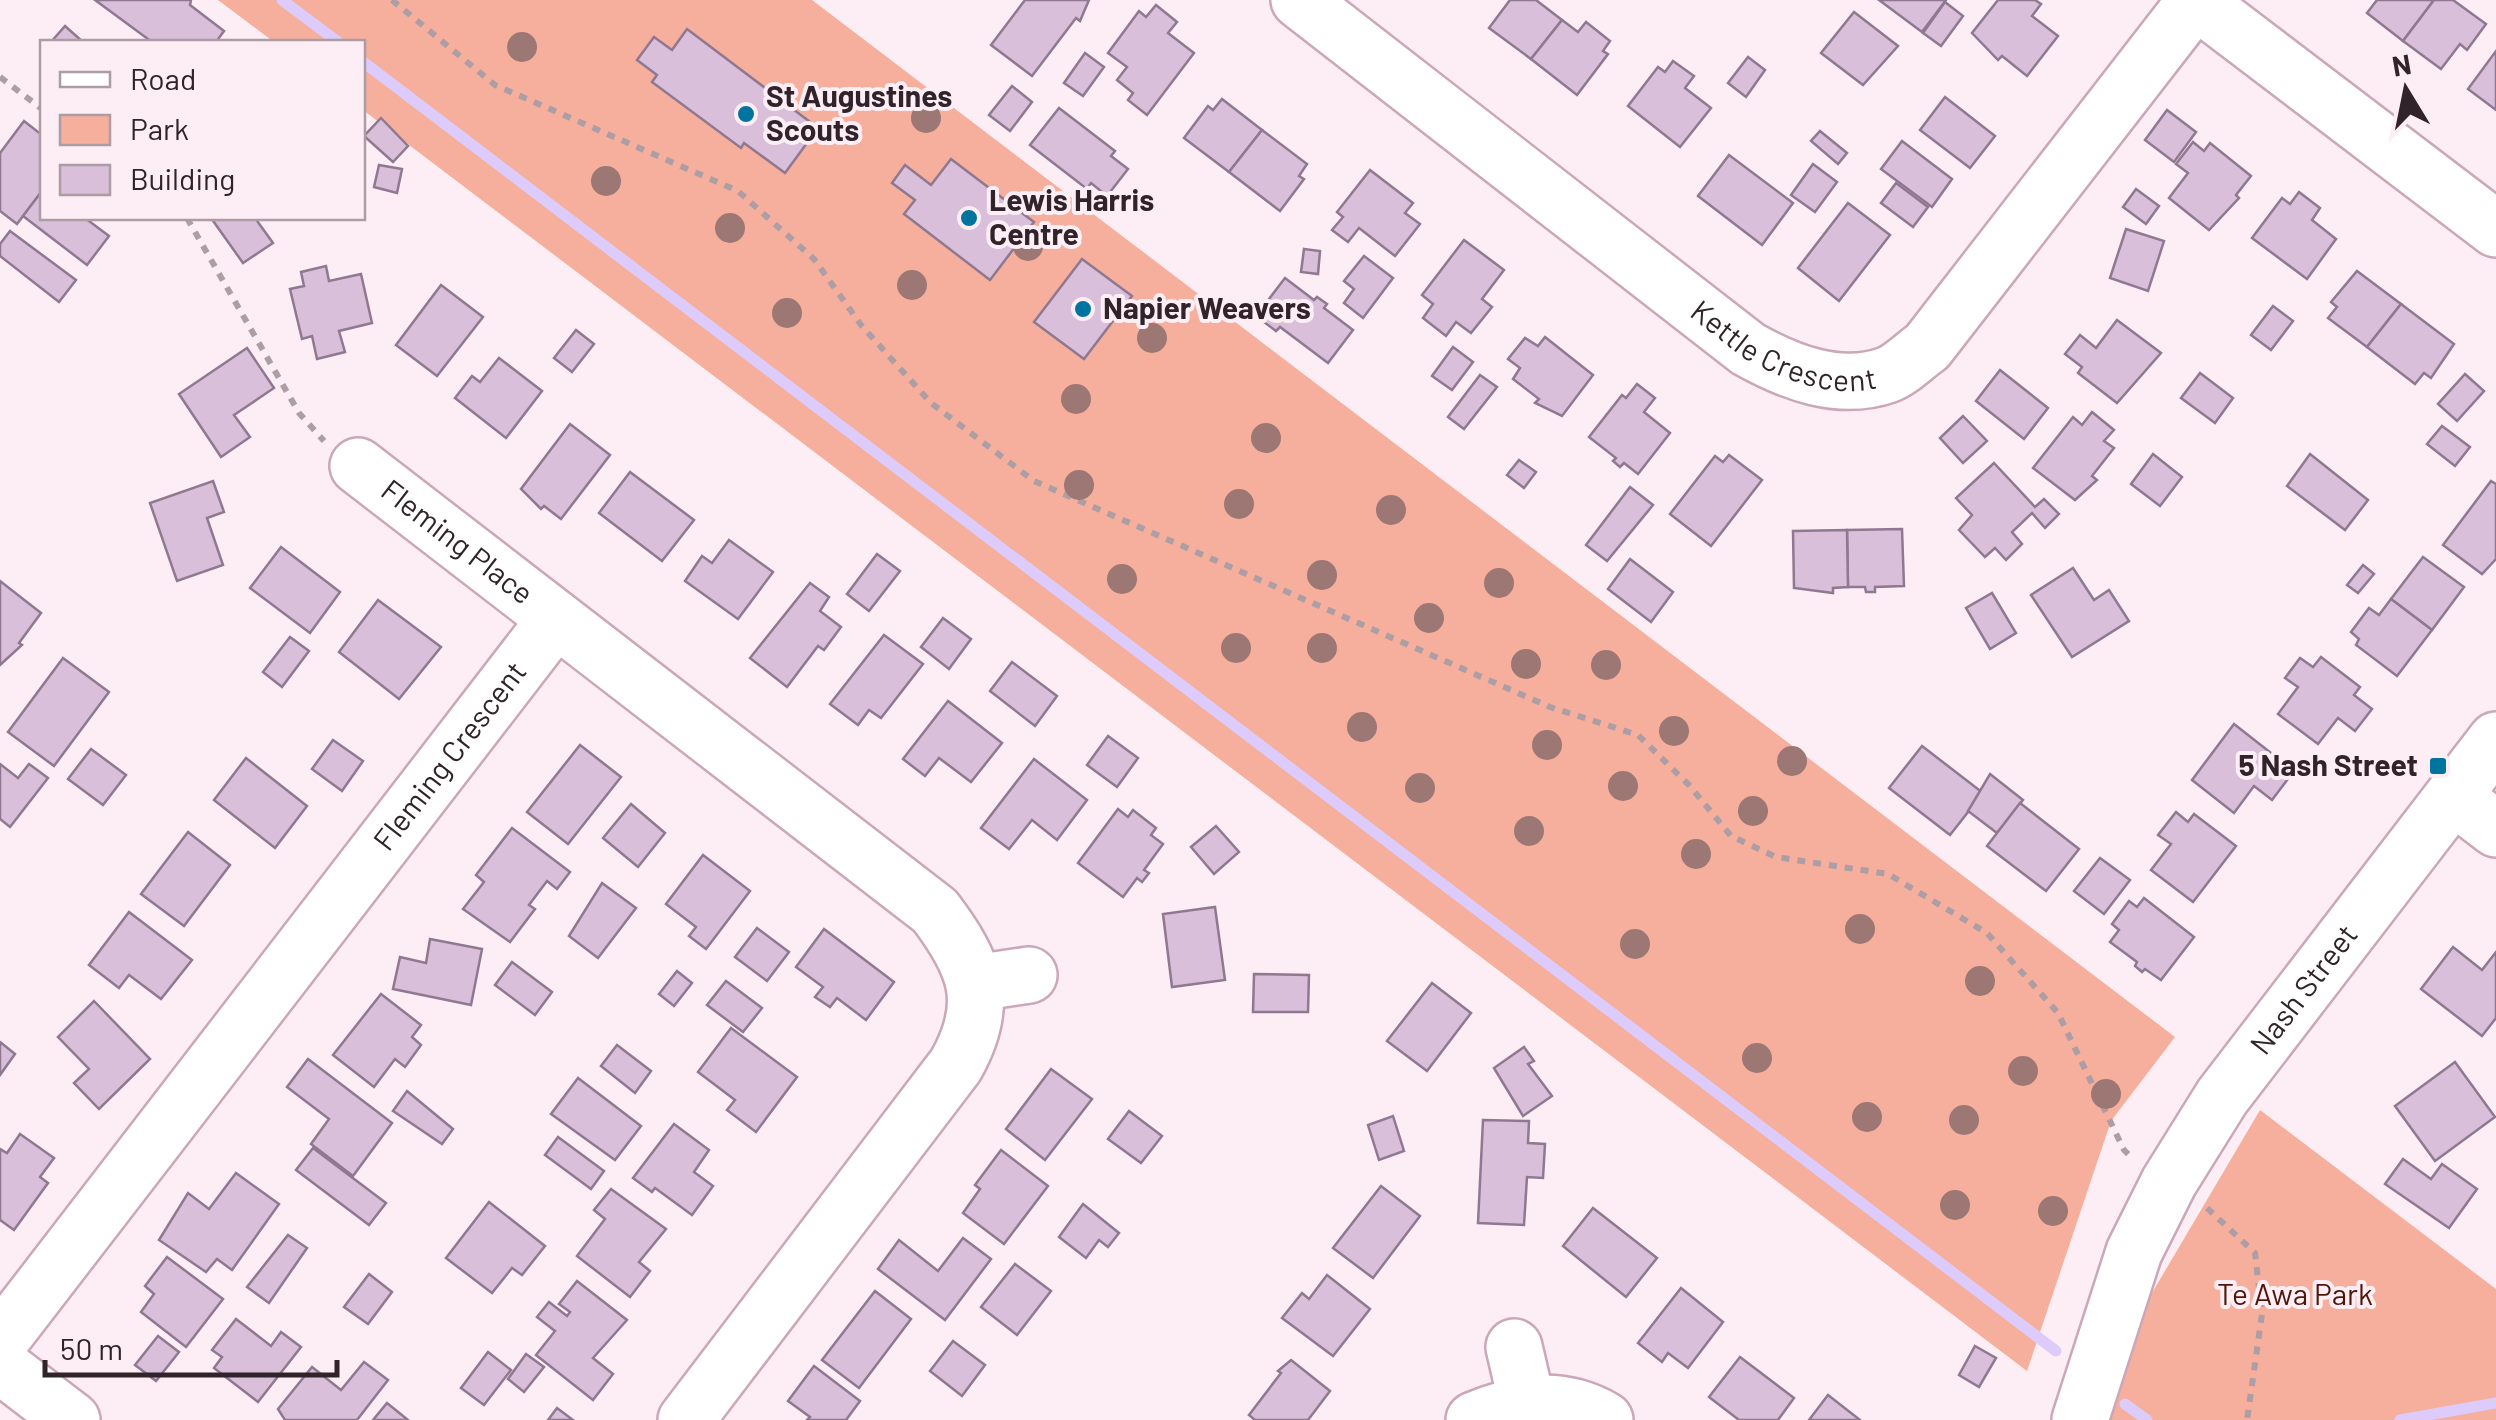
<svg xmlns="http://www.w3.org/2000/svg" width="2496" height="1420" font-family="Barlow,sans-serif">
	<style>
		.green { fill: #f6af9c }
		.lines { fill: none; stroke-linecap: round; stroke-linejoin: round }
		.stream { stroke: #ddcbfb; stroke-width: 11 }
		.building { fill: #d9bfda; stroke: #907891; stroke-width: 2.5 }
		.minor-casing { stroke: #cba7b8; stroke-width: 60 }
		.path { stroke: #ac9ea4; stroke-width: 6; stroke-dasharray: 8 8; stroke-linecap: butt }
		.minor { stroke: #fff; stroke-width: 55 }
		.tree { fill: #9c7773 }
		.poi-dot { fill: #00749e; stroke: #fdeef5; stroke-width: 4 }
		.labels { text-anchor: middle; stroke-width: 8; stroke-linejoin: round; paint-order: stroke }
		.poi-label { font-size: 30px; font-weight: bold; fill: #302329; stroke: #fdeef5; text-anchor: start }
		.street-label { font-size: 30px; fill: #302329; stroke: #fdeef5 }
		.park-label { font-size: 30px; fill: #4d1608; stroke: #fdeef5 }
	</style>
	<rect width="100%" height="100%" fill="#fdeef5"/>
	<g class="green">
		<path d="M218,0H812L2175,1037L2111,1121L2027,1371L363,110L362,42H274Z"/>
		<path d="M2260,1110L2496,1289V1420H2106L2149,1298Z"/>
	</g>
	<g class="lines">
		<g class="stream">
			<path d="M282,0L338,42"/>
			<path d="M362,61L2056,1351"/>
			<path d="M2125,1404L2147,1420"/>
			<path d="M2400,1420L2496,1403"/>
		</g>
	</g>
	<g class="building">
		<path d="M95,0H191L190,5L224,31L216,42H152Z"/>
		<path d="M1025,0H1089L1080,21L1076,18L1032,76L991,45Z"/>
		<path d="M1510,0H1536L1562,20L1531,59L1489,28Z"/>
		<path d="M1879,0H1946L1922,32Z"/>
		<path d="M1998,0H2035L2041,4L2032,16L2058,36L2027,76L2002,56L1998,60L1972,33Z"/>
		<path d="M2377,0H2434L2403,41L2367,13Z"/>
		<path d="M2434,0H2453L2486,24L2467,50L2460,44L2441,69L2403,41Z"/>
		<path d="M1945,2L1963,16L1941,46L1923,33Z"/>
		<path d="M1156,5L1177,22L1168,33L1194,53L1147,115L1128,100L1133,93L1117,80L1127,67L1108,53L1139,11L1146,17Z"/>
		<path d="M1854,12L1898,46L1863,85L1821,53Z"/>
		<path d="M1562,20L1578,32L1586,22L1610,41L1603,51L1608,54L1577,95L1531,59Z"/>
		<path d="M65,26L83,42H51Z"/>
		<path d="M687,29L818,128L785,173L744,143L741,148L652,82L657,75L637,60L654,37L672,50Z"/>
		<path d="M2496,51V110L2468,89Z"/>
		<path d="M1085,53L1104,67L1083,96L1064,83Z"/>
		<path d="M1748,57L1765,70L1746,97L1728,83Z"/>
		<path d="M1673,61L1694,76L1685,88L1711,108L1680,147L1628,106L1658,67L1665,72Z"/>
		<path d="M1012,86L1032,102L1010,131L989,115Z"/>
		<path d="M1945,97L1995,136L1970,168L1920,130Z"/>
		<path d="M1222,99L1262,130L1229,172L1184,138L1208,106L1213,110Z"/>
		<path d="M1059,108L1115,151L1111,156L1128,169L1107,196L1091,183L1087,189L1030,145Z"/>
		<path d="M2167,110L2196,132L2174,162L2145,140Z"/>
		<path d="M381,118L408,146L393,162L364,136Z"/>
		<path d="M24,121L42,135V191L17,224L0,211V153Z"/>
		<path d="M1262,130L1307,164L1299,176L1304,179L1280,211L1229,172Z"/>
		<path d="M1820,131L1847,153L1838,164L1811,141Z"/>
		<path d="M1902,141L1952,179L1932,207L1881,169Z"/>
		<path d="M2193,142L2204,151L2210,143L2251,176L2236,195L2239,198L2209,230L2169,198L2188,173L2176,164Z"/>
		<path d="M1729,155L1793,203L1762,245L1698,196Z"/>
		<path d="M951,159L1034,222L990,280L904,214L915,200L892,183L905,165L931,185Z"/>
		<path d="M1813,164L1837,182L1815,212L1791,195Z"/>
		<path d="M379,165L402,169L397,193L374,187Z"/>
		<path d="M1370,170L1413,203L1405,213L1420,224L1395,256L1359,228L1348,242L1332,230L1343,217L1337,212Z"/>
		<path d="M1896,183L1928,207L1913,227L1881,203Z"/>
		<path d="M2136,189L2159,206L2146,224L2123,207Z"/>
		<path d="M42,191V218H85L109,236L87,265L23,216Z"/>
		<path d="M2299,192L2320,208L2312,220L2336,239L2307,279L2252,238L2282,198L2290,204Z"/>
		<path d="M1848,203L1890,235L1839,301L1798,268Z"/>
		<path d="M211,218H255L273,243L243,263Z"/>
		<path d="M2126,229L2164,241L2148,291L2110,278Z"/>
		<path d="M10,231L76,280L59,302L0,256V244Z"/>
		<path d="M1464,240L1504,270L1482,299L1492,307L1471,333L1456,322L1446,336L1423,318L1433,304L1422,295Z"/>
		<path d="M1304,249L1320,251L1318,274L1301,272Z"/>
		<path d="M1364,256L1393,278L1363,318L1344,303L1354,289L1344,281Z"/>
		<path d="M1082,259L1132,296L1084,359L1034,322Z"/>
		<path d="M326,266L329,281L361,274L372,323L339,331L345,352L317,359L312,336L302,339L290,289L304,286L301,272Z"/>
		<path d="M2357,271L2401,304L2367,347L2328,318L2337,307L2331,302Z"/>
		<path d="M1285,278L1314,300L1317,297L1327,304L1324,308L1353,330L1328,363L1280,327L1276,331L1256,316Z"/>
		<path d="M441,285L483,317L437,376L396,345Z"/>
		<path d="M2401,304L2454,344L2431,378L2424,373L2415,384L2367,347Z"/>
		<path d="M2273,306L2293,321L2271,350L2251,335Z"/>
		<path d="M2117,320L2161,353L2117,403L2078,373L2082,367L2065,354L2080,335L2096,348Z"/>
		<path d="M576,330L594,344L572,372L554,358Z"/>
		<path d="M1545,337L1593,375L1562,416L1535,403L1539,399L1513,379L1520,368L1508,359L1525,338L1538,346Z"/>
		<path d="M1453,347L1473,362L1452,390L1432,376Z"/>
		<path d="M247,348L274,388L234,415L250,437L221,457L179,394Z"/>
		<path d="M499,358L542,391L506,438L455,398L472,376L480,382Z"/>
		<path d="M2000,370L2048,408L2024,439L1976,401Z"/>
		<path d="M2200,373L2233,398L2215,423L2181,398Z"/>
		<path d="M2465,374L2484,391L2457,421L2438,404Z"/>
		<path d="M1480,375L1497,387L1464,429L1448,417Z"/>
		<path d="M1637,384L1655,398L1644,412L1670,433L1638,474L1624,463L1620,467L1613,461L1616,458L1589,437L1622,395L1626,398Z"/>
		<path d="M2092,412L2114,430L2104,441L2114,448L2092,476L2097,480L2075,500L2033,468L2073,417L2082,425Z"/>
		<path d="M1963,416L1987,441L1963,463L1940,438Z"/>
		<path d="M570,424L610,455L561,519L544,506L541,509L521,489Z"/>
		<path d="M2442,426L2470,447L2455,466L2427,444Z"/>
		<path d="M2153,454L2182,477L2160,506L2131,484Z"/>
		<path d="M2310,454L2368,500L2345,530L2287,486Z"/>
		<path d="M1729,455L1762,480L1711,546L1670,514L1715,456L1723,462Z"/>
		<path d="M1519,460L1536,472L1524,488L1507,475Z"/>
		<path d="M1994,463L2035,507L2044,499L2059,514L2045,528L2032,513L2012,532L2022,544L2006,560L1995,548L1985,557L1959,530L1972,515L1956,498Z"/>
		<path d="M630,472L694,520L662,561L599,513Z"/>
		<path d="M213,481L224,512L207,518L223,565L177,581L150,503Z"/>
		<path d="M2491,481L2496,484V559L2482,574L2443,545Z"/>
		<path d="M1630,487L1653,505L1607,561L1586,545Z"/>
		<path d="M1902,529L1904,586L1875,587V592H1866L1865,587H1848L1847,530Z"/>
		<path d="M1847,530L1848,587L1833,588V593L1794,588L1793,531Z"/>
		<path d="M729,540L773,572L738,619L685,581L702,556L712,563Z"/>
		<path d="M281,547L340,592L310,633L250,588Z"/>
		<path d="M877,554L900,571L869,611L847,594Z"/>
		<path d="M2423,557L2464,587L2432,630L2391,599Z"/>
		<path d="M1630,559L1673,592L1651,622L1608,589Z"/>
		<path d="M2363,565L2374,574L2358,593L2347,585Z"/>
		<path d="M2073,568L2094,600L2109,590L2129,621L2072,657L2031,595Z"/>
		<path d="M0,581L41,613L19,643L22,645L0,665Z"/>
		<path d="M810,583L829,597L820,611L841,627L824,650L818,646L787,687L750,658Z"/>
		<path d="M1992,593L2016,633L1990,649L1966,608Z"/>
		<path d="M2391,599L2432,630L2397,676L2356,645L2359,639L2351,632L2369,608L2379,615Z"/>
		<path d="M378,600L441,647L399,699L339,652Z"/>
		<path d="M943,618L971,639L949,669L921,647Z"/>
		<path d="M884,635L923,664L881,718L869,710L858,725L830,704Z"/>
		<path d="M290,637L309,651L282,687L263,672Z"/>
		<path d="M2321,657L2360,687L2354,695L2372,709L2355,731L2338,718L2318,744L2278,714L2298,687L2285,678L2300,658L2313,667Z"/>
		<path d="M63,658L109,692L54,766L8,732Z"/>
		<path d="M1012,662L1057,696L1035,726L990,691Z"/>
		<path d="M948,701L1002,743L971,782L939,758L925,776L903,759Z"/>
		<path d="M2234,724L2294,771L2272,800L2254,786L2234,813L2192,780Z"/>
		<path d="M1108,736L1138,758L1117,787L1087,765Z"/>
		<path d="M333,740L363,761L342,791L312,769Z"/>
		<path d="M580,745L621,777L568,844L527,812Z"/>
		<path d="M1922,746L1983,793L1950,835L1889,788Z"/>
		<path d="M91,749L126,775L103,805L68,779Z"/>
		<path d="M246,758L307,806L275,848L214,800Z"/>
		<path d="M1034,759L1087,800L1057,840L1032,820L1009,849L981,828Z"/>
		<path d="M0,764L18,778L29,764L48,778L10,827L0,819Z"/>
		<path d="M1990,774L2023,800L1997,833L1968,811Z"/>
		<path d="M2020,803L2079,849L2046,891L1987,846Z"/>
		<path d="M631,804L665,833L638,867L603,838Z"/>
		<path d="M1118,809L1128,817L1133,810L1156,828L1151,835L1163,844L1144,870L1149,873L1142,882L1137,878L1123,897L1078,863Z"/>
		<path d="M2176,812L2188,822L2194,814L2236,846L2193,902L2151,870L2171,844L2158,835Z"/>
		<path d="M1216,826L1239,852L1214,874L1191,847Z"/>
		<path d="M512,828L570,872L557,889L547,881L529,905L535,909L510,942L463,909L484,882L476,875Z"/>
		<path d="M188,832L230,865L184,926L141,894Z"/>
		<path d="M703,855L750,891L706,949L689,936L696,927L666,904Z"/>
		<path d="M2100,858L2130,880L2104,914L2074,891Z"/>
		<path d="M602,883L636,908L598,958L569,936Z"/>
		<path d="M2144,898L2194,937L2161,980L2145,969L2142,972L2135,966L2137,962L2110,942L2119,930L2112,924L2129,901L2137,907Z"/>
		<path d="M1215,907L1225,980L1172,987L1163,914Z"/>
		<path d="M129,912L192,960L161,999L129,975L119,988L89,965Z"/>
		<path d="M757,928L789,952L767,981L735,957Z"/>
		<path d="M824,929L894,982L866,1020L837,998L830,1007L815,997L823,987L796,967Z"/>
		<path d="M430,939L482,949L471,1005L393,989L400,957L426,963Z"/>
		<path d="M2453,947L2482,970L2496,952V1018L2482,1036L2421,989Z"/>
		<path d="M512,962L552,992L535,1015L495,985Z"/>
		<path d="M677,971L692,983L674,1006L659,994Z"/>
		<path d="M1254,974L1309,975L1308,1012H1253Z"/>
		<path d="M726,981L762,1008L743,1032L707,1005Z"/>
		<path d="M1432,983L1471,1013L1427,1071L1387,1041Z"/>
		<path d="M381,994L421,1025L412,1037L421,1045L405,1067L395,1059L374,1087L333,1055Z"/>
		<path d="M94,1001L150,1059L99,1109L74,1083L89,1069L58,1037Z"/>
		<path d="M731,1028L797,1077L756,1132L727,1110L735,1100L698,1072Z"/>
		<path d="M0,1042L15,1054L0,1075Z"/>
		<path d="M617,1045L651,1071L635,1093L601,1066Z"/>
		<path d="M1524,1047L1534,1061L1528,1064L1552,1096L1523,1116L1494,1068Z"/>
		<path d="M308,1059L392,1123L353,1176L311,1144L329,1119L287,1087Z"/>
		<path d="M2455,1062L2495,1117L2435,1161L2395,1106Z"/>
		<path d="M1051,1069L1092,1099L1045,1160L1006,1129Z"/>
		<path d="M578,1078L641,1126L615,1160L551,1114Z"/>
		<path d="M407,1091L453,1129L442,1144L393,1111Z"/>
		<path d="M1129,1111L1162,1136L1141,1163L1108,1139Z"/>
		<path d="M1393,1116L1404,1151L1379,1160L1368,1125Z"/>
		<path d="M1483,1120L1529,1121L1528,1143L1545,1144L1543,1178L1527,1177L1524,1225L1478,1223Z"/>
		<path d="M674,1124L709,1150L694,1172L713,1186L692,1215L655,1188L652,1192L633,1178Z"/>
		<path d="M20,1134L54,1158L40,1177L48,1183L14,1230L0,1220V1149L7,1153Z"/>
		<path d="M558,1137L604,1171L591,1189L545,1155Z"/>
		<path d="M313,1148L386,1203L369,1225L296,1170Z"/>
		<path d="M1001,1150L1048,1186L1004,1244L963,1213L980,1189L975,1185Z"/>
		<path d="M2403,1159L2431,1179L2442,1164L2477,1189L2449,1228L2385,1184Z"/>
		<path d="M236,1173L279,1204L232,1270L217,1259L206,1272L159,1240L188,1193L209,1209Z"/>
		<path d="M1381,1186L1420,1216L1373,1278L1333,1248Z"/>
		<path d="M611,1189L666,1229L639,1262L650,1271L630,1297L577,1256L605,1219L594,1210Z"/>
		<path d="M489,1202L545,1246L522,1275L512,1268L492,1293L446,1258Z"/>
		<path d="M1083,1204L1119,1233L1108,1247L1099,1240L1086,1258L1059,1237Z"/>
		<path d="M1593,1208L1657,1258L1626,1297L1563,1246Z"/>
		<path d="M288,1235L307,1248L269,1303L247,1287Z"/>
		<path d="M963,1238L991,1259L945,1320L878,1269L899,1240L938,1271Z"/>
		<path d="M167,1257L223,1299L186,1347L141,1312L154,1294L145,1286Z"/>
		<path d="M1015,1264L1051,1291L1017,1335L981,1307Z"/>
		<path d="M369,1274L392,1292L368,1324L344,1307Z"/>
		<path d="M1327,1275L1370,1309L1333,1356L1282,1318L1302,1293L1309,1299Z"/>
		<path d="M577,1281L627,1320L593,1358L613,1374L593,1400L536,1355L555,1331L537,1317L549,1302L567,1316L570,1312L559,1304Z"/>
		<path d="M1681,1288L1723,1322L1688,1368L1668,1353L1662,1362L1638,1343Z"/>
		<path d="M875,1291L911,1319L859,1388L822,1360Z"/>
		<path d="M236,1319L271,1346L281,1332L301,1347L258,1402L214,1368L222,1357L212,1350Z"/>
		<path d="M158,1336L179,1352L156,1381L135,1365Z"/>
		<path d="M953,1341L985,1365L962,1396L930,1371Z"/>
		<path d="M1975,1346L1996,1358L1979,1387L1959,1375Z"/>
		<path d="M488,1352L511,1370L484,1405L461,1388Z"/>
		<path d="M526,1354L544,1367L524,1392L508,1379Z"/>
		<path d="M1740,1357L1794,1398L1778,1420H1739L1709,1397Z"/>
		<path d="M1291,1360L1330,1391L1308,1420H1255L1249,1415L1281,1373L1278,1371Z"/>
		<path d="M364,1362L388,1380L357,1420H285L278,1409L312,1367L341,1390Z"/>
		<path d="M814,1366L860,1401L846,1420H807L810,1417L788,1401Z"/>
		<path d="M1828,1395L1860,1420H1809Z"/>
		<path d="M387,1403L408,1420H373Z"/>
		<path d="M557,1408L573,1420H548Z"/>
	</g>
	<g class="lines">
		<g class="minor-casing">
			<g id="minor">
				<path id="s1" d="M1299,0L1748,349C1789,372 1839,392 1887,375C1901,370 1915,355 1927,347L2196,0"/>
				<path d="M2195,0L2496,229"/>
				<path id="s2" d="M358,466L935,911C976,965 991,1003 956,1065L686,1420"/>
				<path d="M2454,797L2496,829"/>
				<path d="M975,983L1029,975"/>
				<path id="s3" d="M0,1341L556,619"/>
				<path d="M1514,1347L1527,1403"/>
				<path d="M0,1365L72,1420"/>
				<path d="M1474,1420C1517,1402 1562,1394 1605,1420"/>
				<path id="s4" d="M2080,1420L2134,1252L2169,1182L2222,1097L2496,740"/>
			</g>
		</g>
		<g class="path">
			<path d="M392,0L495,85L738,191L814,259L861,325L931,403L1034,481L1550,707L1638,735L1689,785L1731,836L1776,857L1888,874L1987,933L2058,1013L2124,1150L2131,1157"/>
			<path d="M0,77L42,109"/>
			<path d="M187,218L299,413L324,441"/>
			<path d="M2207,1208L2255,1253L2262,1314L2247,1420"/>
		</g>
		<use href="#minor" class="minor"/>
	</g>
	<g class="tree">
		<circle cx="522" cy="47" r="15"/>
		<circle cx="926" cy="118" r="15"/>
		<circle cx="606" cy="181" r="15"/>
		<circle cx="730" cy="228" r="15"/>
		<circle cx="1028" cy="246" r="15"/>
		<circle cx="912" cy="285" r="15"/>
		<circle cx="787" cy="313" r="15"/>
		<circle cx="1152" cy="338" r="15"/>
		<circle cx="1076" cy="399" r="15"/>
		<circle cx="1266" cy="438" r="15"/>
		<circle cx="1079" cy="485" r="15"/>
		<circle cx="1239" cy="504" r="15"/>
		<circle cx="1391" cy="510" r="15"/>
		<circle cx="1322" cy="575" r="15"/>
		<circle cx="1122" cy="579" r="15"/>
		<circle cx="1499" cy="583" r="15"/>
		<circle cx="1429" cy="618" r="15"/>
		<circle cx="1236" cy="648" r="15"/>
		<circle cx="1322" cy="648" r="15"/>
		<circle cx="1526" cy="664" r="15"/>
		<circle cx="1606" cy="665" r="15"/>
		<circle cx="1362" cy="727" r="15"/>
		<circle cx="1674" cy="731" r="15"/>
		<circle cx="1547" cy="745" r="15"/>
		<circle cx="1792" cy="761" r="15"/>
		<circle cx="1623" cy="786" r="15"/>
		<circle cx="1420" cy="788" r="15"/>
		<circle cx="1753" cy="811" r="15"/>
		<circle cx="1529" cy="831" r="15"/>
		<circle cx="1696" cy="854" r="15"/>
		<circle cx="1860" cy="929" r="15"/>
		<circle cx="1635" cy="944" r="15"/>
		<circle cx="1980" cy="981" r="15"/>
		<circle cx="1757" cy="1058" r="15"/>
		<circle cx="2023" cy="1071" r="15"/>
		<circle cx="2106" cy="1094" r="15"/>
		<circle cx="1867" cy="1117" r="15"/>
		<circle cx="1964" cy="1120" r="15"/>
		<circle cx="1955" cy="1205" r="15"/>
		<circle cx="2053" cy="1211" r="15"/>
	</g>
	<g class="poi-dot">
		<circle cx="746" cy="114" r="10"/>
		<circle cx="969" cy="218" r="10"/>
		<circle cx="1083" cy="309" r="10"/>
		<rect x="2428" y="756" width="20" height="20" rx="5"/>
	</g>
	<g class="labels">
		<g class="poi-label">
			<text x="766" y="107">St Augustines<tspan x="766" dy="34">Scouts</tspan></text>
			<text x="989" y="211">Lewis Harris<tspan x="989" dy="34">Centre</tspan></text>
			<text x="1103" y="319">Napier Weavers</text>
			<text x="2418" y="776" text-anchor="end">5 Nash Street</text>
		</g>
		<g class="street-label">
			<text dy="10" stroke="none"><textPath href="#s1" startOffset="602">Kettle Crescent</textPath></text>
			<text dy="10" stroke="none"><textPath href="#s2" startOffset="125">Fleming Place</textPath></text>
			<text dy="10" stroke="none"><textPath href="#s3" startOffset="738">Fleming Crescent</textPath></text>
			<text dy="10" stroke="none"><textPath href="#s4" startOffset="490">Nash Street</textPath></text>
		</g>
		<g class="park-label">
			<text x="2295" y="1305">Te Awa Park</text>
		</g>
	</g>
	<rect x="40" y="40" width="325" height="180" fill="#fdeef5" stroke="#ab9da3" stroke-width="2.5"/>
	<rect x="60" y="72" width="50" height="15" fill="#ffffff" stroke="#ab9da3" stroke-width="2.5"/>
	<text x="130" y="90" font-size="30" fill="#302329">Road</text>
	<rect x="60" y="115" width="50" height="30" fill="#f6af9c" stroke="#ab9da3" stroke-width="2.5"/>
	<text x="130" y="140" font-size="30" fill="#302329">Park</text>
	<rect x="60" y="165" width="50" height="30" fill="#d9bfda" stroke="#ab9da3" stroke-width="2.5"/>
	<text x="130" y="190" font-size="30" fill="#302329">Building</text>
	<g transform="translate(2406 90) rotate(350)" stroke="#fdeef5" stroke-width="8" paint-order="stroke">
	<path d="M0-8L18 38L0 25L-18 38Z" fill="#302329"/>
	<text y="-15" font-size="28" font-weight="bold" text-anchor="middle" fill="#302329">N</text>
	</g>
	<path d="M45 1360v15h292v-15" fill="none" stroke="#302329" stroke-width="5"/>
	<text x="60" y="1360" font-size="30" fill="#302329" stroke="#fdeef5" stroke-width="8" paint-order="stroke">50 m</text>
</svg>
